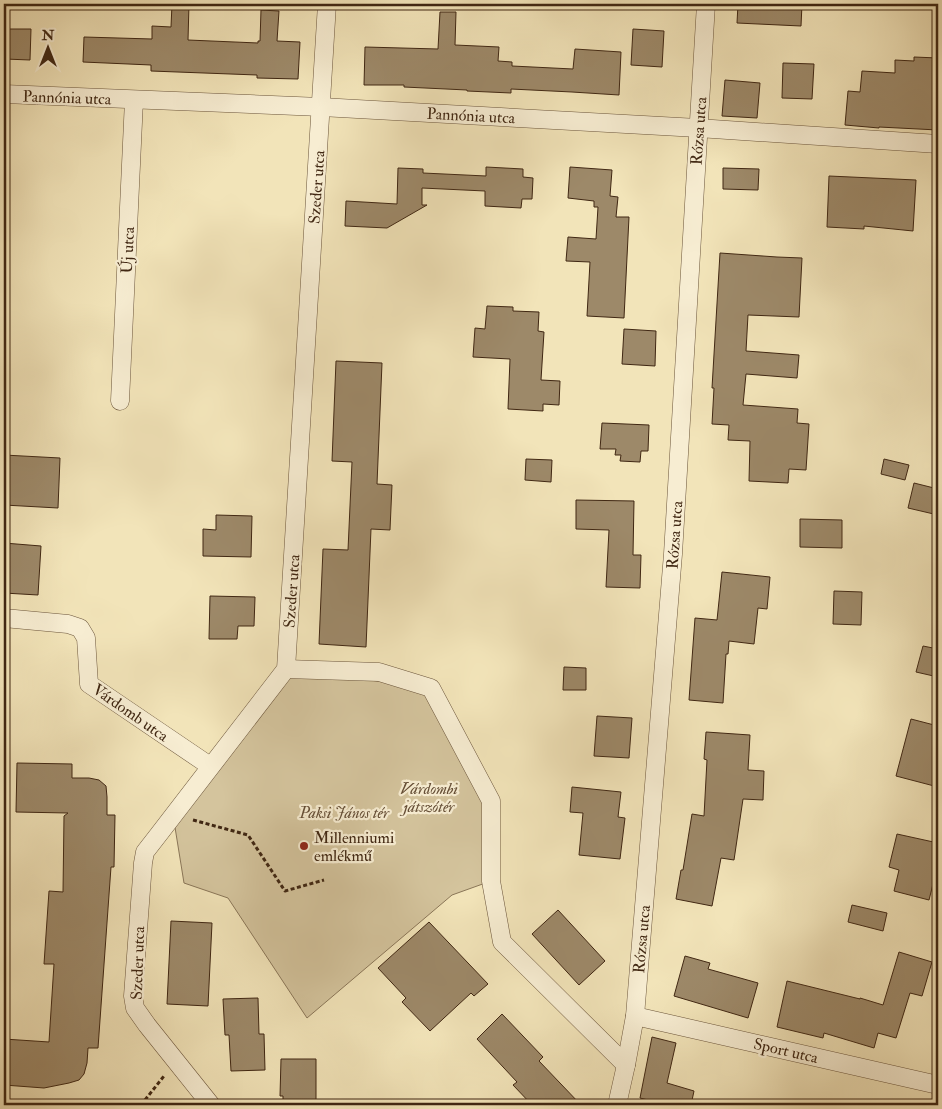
<svg xmlns="http://www.w3.org/2000/svg" width="942" height="1109" font-family="'IM FELL Double Pica',serif">
	<style>
		.green { fill: #d4c49d; stroke: #8a7658 }
		.building { fill: #9d8969; stroke: #402713 }
		.lines { fill: none; stroke-linecap: round; stroke-linejoin: round }
		.minor-casing { stroke: #6c563c; stroke-width: 19 }
		.path { stroke: #402713; stroke-width: 3; stroke-dasharray: 4 2.5; stroke-linecap: butt }
		.minor { stroke: #f7edd2; stroke-width: 18 }
		.poi-dot { fill: #8f2418; stroke: #f7edd2; stroke-width: 2 }
		.labels { text-anchor: middle; stroke-width: 4.5; stroke-linejoin: round; paint-order: stroke }
		.street-label { font-size: 16px; fill: #402713; stroke: #f7edd2 }
		.park-label { font-size: 16px; font-style: italic; fill: #654e36; stroke: #f7edd2 }
		.poi-label { font-size: 16px; fill: #402713; stroke: #f7edd2; text-anchor: start }
	</style>
	<rect width="100%" height="100%" fill="#f2e4b9"/>
	<filter id="stains"><feTurbulence type="fractalNoise" baseFrequency=".004" numOctaves="4"/><feColorMatrix values="0 0 0 0 .2 0 0 0 0 .09 0 0 0 0 .02 0 0 0 .5 -.17"/></filter>
	<radialGradient id="worn" r=".72"><stop offset=".6" stop-color="#630" stop-opacity="0"/><stop offset="1" stop-color="#630" stop-opacity=".3"/></radialGradient>
	<path class="green" d="M286,669L431,688L491,801V881L452,895L307,1018L228,898L184,883L173,815Z"/>
	<g class="building">
		<path d="M172,4H189L188,40L258,43V41H260L261,10L279,11L277,41L300,42L298,79L257,78V75L151,71V65L83,62L84,37L152,39V26L171,27Z"/>
		<path d="M738,4H802L801,26L737,23Z"/>
		<path d="M440,12H456L455,45L499,47L498,61L512,62V66L573,69L575,49L621,52L619,95L572,92L511,89V93L467,91V90L404,87V85H364L365,47L438,49Z"/>
		<path d="M6,29H31L30,60L5,59Z"/>
		<path d="M633,29L664,31L662,67L631,65Z"/>
		<path d="M914,57L938,58V130L879,127V128L845,125L848,91L860,92L862,71L895,73V60L914,61Z"/>
		<path d="M783,63L814,64L812,99L782,98Z"/>
		<path d="M725,80L760,83L757,118L722,116Z"/>
		<path d="M486,167L523,169V177L533,178L532,199H522L521,208L485,206V191L422,188V205H427L387,228L345,226L346,201L397,204L398,168L423,169V173L486,176Z"/>
		<path d="M570,167L612,170L610,196L618,197L616,217H629L624,318L587,316L590,262L566,261L568,237L596,239L598,207H594V201L568,198Z"/>
		<path d="M723,168L759,169L758,190L723,189Z"/>
		<path d="M829,176L916,180L913,231L864,226V229L827,227Z"/>
		<path d="M720,253L777,257L802,258L799,317L748,315L746,351L799,355L797,378L746,374L743,405L798,409L797,423L809,424L806,470L789,469L788,483L749,481L750,441L728,440L729,425L712,424L714,388H712Z"/>
		<path d="M487,306L513,307V311L539,312L538,331L544,332L541,380L560,381L559,405L543,404V411L508,409L510,359L473,357L475,328L485,329Z"/>
		<path d="M624,329L656,331L655,366L622,364Z"/>
		<path d="M336,361L382,363L377,484L392,485L390,530L371,529L366,647L319,644L323,549L348,550L352,462L332,461Z"/>
		<path d="M602,423L649,425L648,451H641L640,462L620,461L621,455H615L616,449H600Z"/>
		<path d="M4,455L60,458L58,508L4,505Z"/>
		<path d="M526,459L552,460L551,482L525,480Z"/>
		<path d="M884,459L909,465L905,480L881,474Z"/>
		<path d="M914,483L938,489V515L908,508Z"/>
		<path d="M576,500L634,501L633,555H641L640,588L606,587L609,530L576,529Z"/>
		<path d="M216,515L252,516L251,557L203,556V529L216,530Z"/>
		<path d="M800,519L842,520V548L800,547Z"/>
		<path d="M4,543L41,546L38,595L4,593Z"/>
		<path d="M722,572L770,577L767,609L758,608L754,644L729,641L728,654H726L723,703L689,700L695,618L717,620Z"/>
		<path d="M834,591L862,592L861,625L833,624Z"/>
		<path d="M210,596L255,597L254,626H238L237,639H209Z"/>
		<path d="M923,646L938,649V677L916,672Z"/>
		<path d="M564,667L586,668V690H563Z"/>
		<path d="M597,716L632,718L629,758L594,756Z"/>
		<path d="M911,719L938,726V787L896,776Z"/>
		<path d="M706,732L750,735L748,770L764,771L763,800L743,799L734,860L721,858L712,906L676,899L681,870H683L692,814L704,816L707,760L704,759Z"/>
		<path d="M17,763L72,764V778H89L99,780L106,786L107,797V815H115L114,867H111L98,1048H88L87,1063L84,1074L79,1080L69,1083L44,1088L4,1085V1039L49,1042L54,964H44L49,891L63,892L64,816L68,813L16,812Z"/>
		<path d="M572,787L621,792L618,817L625,818L620,859L579,855L583,813L570,812Z"/>
		<path d="M897,834L938,843V880H934L929,900L894,891L899,870L889,867Z"/>
		<path d="M852,905L887,913L883,931L848,922Z"/>
		<path d="M558,910L605,961L579,985L532,934Z"/>
		<path d="M171,921L212,923L208,1006L167,1004Z"/>
		<path d="M429,922L488,984L474,996L471,993L430,1031L402,1002L406,998L378,968Z"/>
		<path d="M899,952L932,962L922,996L910,993L896,1038L878,1033L874,1048L824,1033L823,1038L777,1027L787,981L860,999V998L883,1005Z"/>
		<path d="M685,956L710,963L708,969L758,983L748,1018L674,996Z"/>
		<path d="M258,998L259,1034H264L265,1070L231,1071L229,1035H225L223,999Z"/>
		<path d="M502,1014L543,1057L539,1061L581,1105H532L513,1085L517,1082L477,1039Z"/>
		<path d="M652,1037L676,1043L667,1083L694,1091L691,1105H668L640,1098Z"/>
		<path d="M281,1059H316V1105H283V1096H280Z"/>
	</g>
	<g class="lines">
		<g class="minor-casing">
			<g id="minor">
				<path d="M4,94L321,107L698,128L938,144"/>
				<path d="M120,401L134,100"/>
				<path d="M4,618L68,624L80,628L86,638L89,684L210,766"/>
				<path d="M286,669L379,672L431,688L491,801V881L502,942L626,1065"/>
				<path d="M635,1016L938,1085"/>
				<path d="M211,1105L147,1025L135,1008L133,996L143,863L145,852L159,834L286,669L327,4"/>
				<path d="M617,1105L626,1065L635,1016L673,554L706,4"/>
			</g>
		</g>
		<g class="path">
			<path d="M193,820L248,835L285,891L324,880"/>
			<path d="M141,1105L164,1076"/>
		</g>
		<use href="#minor" class="minor"/>
	</g>
	<circle class="poi-dot" cx="304" cy="846" r="5"/>
	<g class="labels">
		<g class="street-label">
			<text transform="translate(67 97) rotate(2)" y="6">Pannónia utca</text>
			<text transform="translate(471 115) rotate(3)" y="6">Pannónia utca</text>
			<text transform="translate(698 131) rotate(-86)" y="6">Rózsa utca</text>
			<text transform="translate(316 187) rotate(-86)" y="6">Szeder utca</text>
			<text transform="translate(127 250) rotate(-87)" y="6">Új utca</text>
			<text transform="translate(674 535) rotate(-86)" y="6">Rózsa utca</text>
			<text transform="translate(291 591) rotate(-86)" y="6">Szeder utca</text>
			<text transform="translate(131 712) rotate(35)" y="6">Várdomb utca</text>
			<text transform="translate(641 939) rotate(-85)" y="6">Rózsa utca</text>
			<text transform="translate(137 963) rotate(-88)" y="6">Szeder utca</text>
			<text transform="translate(786 1050) rotate(13)" y="6">Sport utca</text>
		</g>
		<g class="park-label">
			<text x="429" y="794">Várdombi<tspan x="429" dy="18">játszótér</tspan></text>
			<text x="344" y="818">Paksi János tér</text>
		</g>
		<g class="poi-label">
			<text x="314" y="843">Millenniumi<tspan x="314" dy="18">emlékmű</tspan></text>
		</g>
	</g>
	<rect width="942" height="1109" fill="none" stroke="#f2e4b9" stroke-width="20"/>
	<rect x="5" y="5" width="932" height="1099" fill="none" stroke="#402713" stroke-width="2.5"/>
	<rect x="10" y="10" width="922" height="1089" fill="none" stroke="#402713"/>
	<g transform="translate(48 48)" stroke="#f7edd2" stroke-width="4" paint-order="stroke">
	<path d="M0-4L9 19L0 12L-9 19Z" fill="#402713"/>
	<text y="-8" font-size="14" font-weight="bold" text-anchor="middle" fill="#402713">N</text>
	</g>
	<rect width="100%" height="100%" filter="url(#stains)"/>
	<rect width="100%" height="100%" fill="url(#worn)"/>
</svg>
